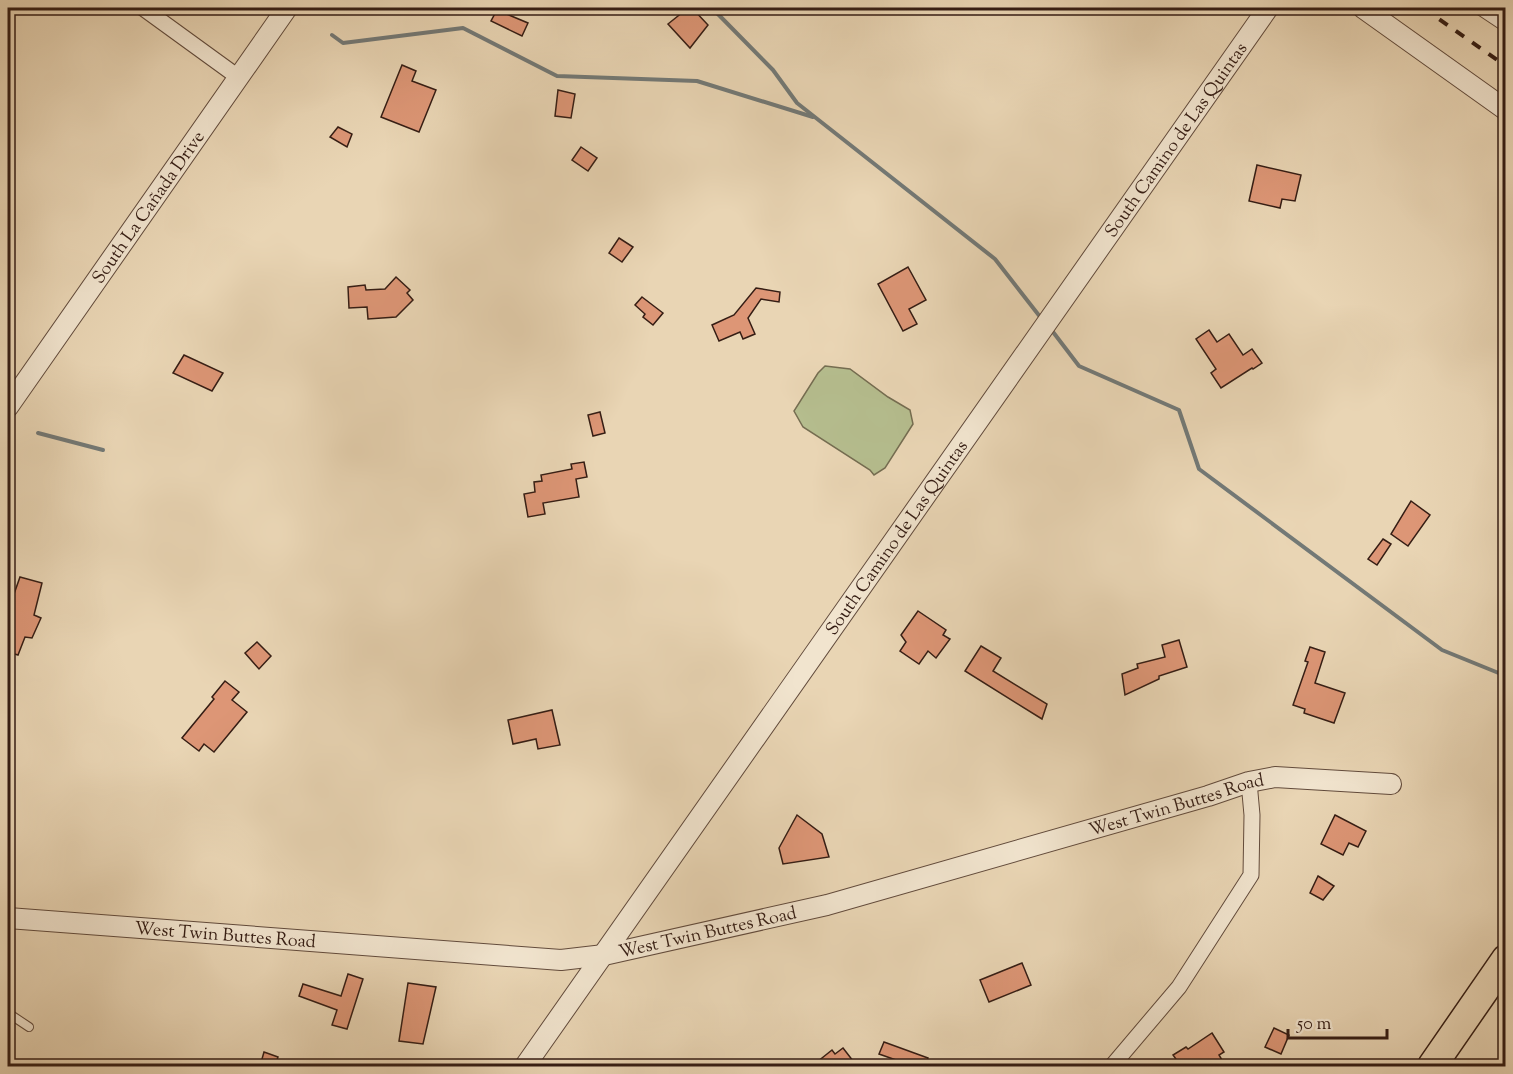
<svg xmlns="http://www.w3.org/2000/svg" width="1513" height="1074" font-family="'Sorts Mill Goudy',serif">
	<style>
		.green { fill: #b5bd8e; stroke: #756d51; stroke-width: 1.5 }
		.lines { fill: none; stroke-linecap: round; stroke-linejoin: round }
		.stream { stroke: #737976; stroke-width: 4 }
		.building { fill: #dd9676; stroke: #351d14; stroke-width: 1.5 }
		.service-casing { stroke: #624b3c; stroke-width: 10 }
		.minor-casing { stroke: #624b3c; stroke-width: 17 }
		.tertiary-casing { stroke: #624b3c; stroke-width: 22 }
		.motorway-casing { stroke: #351d14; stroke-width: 31 }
		.service { stroke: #f1e4ce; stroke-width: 8 }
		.minor { stroke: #f1e4ce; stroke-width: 15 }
		.tertiary { stroke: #f1e4ce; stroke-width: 20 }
		.motorway { stroke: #e9d5b4; stroke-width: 28 }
		.rail { stroke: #351d14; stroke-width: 4; stroke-dasharray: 10 10; stroke-linecap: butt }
		.labels { text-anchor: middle; stroke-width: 4.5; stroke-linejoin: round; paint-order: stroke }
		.street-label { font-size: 18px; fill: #351d14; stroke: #f1e4ce }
	</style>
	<rect width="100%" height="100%" fill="#e9d5b4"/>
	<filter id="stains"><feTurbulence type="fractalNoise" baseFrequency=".00333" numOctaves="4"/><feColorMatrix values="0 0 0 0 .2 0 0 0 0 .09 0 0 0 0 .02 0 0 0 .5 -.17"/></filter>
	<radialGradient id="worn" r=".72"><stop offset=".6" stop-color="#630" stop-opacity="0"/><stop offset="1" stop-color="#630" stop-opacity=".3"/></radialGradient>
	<path class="green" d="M825,366L850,369L888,397L910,410L913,424L885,468L874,475L870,470L803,427L794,411L818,373Z"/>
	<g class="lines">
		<g class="stream">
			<path d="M712,8L773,70L797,103L995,259L1041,318"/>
			<path d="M332,35L343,43L463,28L557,76L697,81L813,117"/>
			<path d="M1050,328L1079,366L1179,410L1199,469L1442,650L1506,676"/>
			<path d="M38,433L103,450"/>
		</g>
	</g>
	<g class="building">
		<path d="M688,8H692L708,25L690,48L668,24Z"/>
		<path d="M497,10L528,23L522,36L491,21Z"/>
		<path d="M402,65L416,71L412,81L436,90L419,132L381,117Z"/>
		<path d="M558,90L575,94L571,118L555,116Z"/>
		<path d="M338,127L352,134L347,147L330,137Z"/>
		<path d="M581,147L597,158L588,171L572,160Z"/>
		<path d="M1257,165L1301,175L1295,201L1282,199L1280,208L1249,201Z"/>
		<path d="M619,238L633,247L622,262L609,253Z"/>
		<path d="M908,267L926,300L909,309L917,324L903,331L878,284Z"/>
		<path d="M396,277L410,290L407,293L413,300L396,317L368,319L367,307L349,308L348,287L365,285L366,290L385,289Z"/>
		<path d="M756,288L780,292L779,302L761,299L748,318L755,334L743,339L740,332L719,341L712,325L734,315Z"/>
		<path d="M642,297L663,313L653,325L643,317L645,314L635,305Z"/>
		<path d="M1209,330L1217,342L1229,334L1243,355L1252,349L1262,363L1253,369L1252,368L1221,388L1211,373L1216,369L1196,339Z"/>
		<path d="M184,355L223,373L212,391L173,373Z"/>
		<path d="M600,412L605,433L593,436L588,415Z"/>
		<path d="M584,462L587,477L576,479L579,497L543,503L545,514L528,517L524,494L535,492L534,482L542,481L541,475L572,469L571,464Z"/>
		<path d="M1411,501L1430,515L1408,546L1391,534Z"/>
		<path d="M1383,539L1391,544L1377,565L1368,559Z"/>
		<path d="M20,577L42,583L34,615L41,618L32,638L25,637L18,655L8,652V611Z"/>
		<path d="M918,611L946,630L943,635L950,639L936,658L928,651L919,664L900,651L906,642L901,635Z"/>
		<path d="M1179,640L1187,667L1159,676V679L1125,695L1122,674L1138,668L1137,664L1165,657L1162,645Z"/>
		<path d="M257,642L271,656L259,669L245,653Z"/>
		<path d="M981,646L1001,658L993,671L1047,704L1042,719L965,671Z"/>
		<path d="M1310,647L1325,652L1315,683L1345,693L1334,723L1304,713L1305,709L1293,705L1308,662L1305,661Z"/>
		<path d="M225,681L239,692L232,700L247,712L214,752L204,744L199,751L182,738L214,699L212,697Z"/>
		<path d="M552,710L560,745L538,749L536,739L513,744L508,720Z"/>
		<path d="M797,815L822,834L829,857L783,864L779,848Z"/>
		<path d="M1335,815L1366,831L1358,847L1349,843L1343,855L1321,844Z"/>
		<path d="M1318,876L1334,886L1323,900L1310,893Z"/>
		<path d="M1022,963L1031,985L989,1002L980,980Z"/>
		<path d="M348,974L363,979L347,1029L332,1025L337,1010L299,996L303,984L341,996Z"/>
		<path d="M408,983L436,987L423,1044L399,1041Z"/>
		<path d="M1274,1028L1289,1035L1281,1054L1265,1047Z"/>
		<path d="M1212,1033L1224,1052L1219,1055L1222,1060L1211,1066H1181L1173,1055L1186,1047L1188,1049Z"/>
		<path d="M884,1042L928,1058L925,1066H913L879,1054Z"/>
		<path d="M843,1048L857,1066H812L832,1050L835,1054Z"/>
		<path d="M264,1052L278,1057L275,1066H260Z"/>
	</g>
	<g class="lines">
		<g class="service-casing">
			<path id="service" d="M8,1013L29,1027"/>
		</g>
		<g class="minor-casing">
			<g id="minor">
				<path d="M143,8L238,77"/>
				<path d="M1482,8L1506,24"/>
				<path d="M1112,1066L1179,987L1251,875L1252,815L1249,782"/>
			</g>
		</g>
		<g class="tertiary-casing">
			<g id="tertiary">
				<path d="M1363,8L1506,110"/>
				<path id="s1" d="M8,407L287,8"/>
				<path id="s2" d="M8,918L561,960L604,955L827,905L1208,796L1249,782L1275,777L1391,784"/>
				<path id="s3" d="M525,1066L1268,8"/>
			</g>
		</g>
		<g class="motorway-casing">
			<path id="motorway" d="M1432,1066L1506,959"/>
		</g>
		<use href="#service" class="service"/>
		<use href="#minor" class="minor"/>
		<use href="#tertiary" class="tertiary"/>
		<use href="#motorway" class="motorway"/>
		<path class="rail" d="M1423,8L1506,66"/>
	</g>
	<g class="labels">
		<g class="street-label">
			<text dy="6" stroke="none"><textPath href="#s3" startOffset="1132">South Camino de Las Quintas</textPath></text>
			<text dy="6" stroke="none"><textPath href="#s1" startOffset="244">South La Cañada Drive</textPath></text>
			<text dy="6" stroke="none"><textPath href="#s3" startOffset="646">South Camino de Las Quintas</textPath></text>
			<text dy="6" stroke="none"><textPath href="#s2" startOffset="1190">West Twin Buttes Road</textPath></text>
			<text dy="6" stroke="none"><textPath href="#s2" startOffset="704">West Twin Buttes Road</textPath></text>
			<text dy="6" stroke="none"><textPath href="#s2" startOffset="218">West Twin Buttes Road</textPath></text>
		</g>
	</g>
	<rect width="1513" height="1074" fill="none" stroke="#e9d5b4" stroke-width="30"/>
	<rect x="9" y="9" width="1495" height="1056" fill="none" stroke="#351d14" stroke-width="3"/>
	<rect x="15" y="15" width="1483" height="1044" fill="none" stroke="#351d14" stroke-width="1.5"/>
	<path d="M1288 1029v9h99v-9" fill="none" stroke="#351d14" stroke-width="3"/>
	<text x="1297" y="1029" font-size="18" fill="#351d14" stroke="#f1e4ce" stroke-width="4.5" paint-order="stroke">50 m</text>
	<rect width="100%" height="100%" filter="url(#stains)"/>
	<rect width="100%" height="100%" fill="url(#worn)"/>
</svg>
